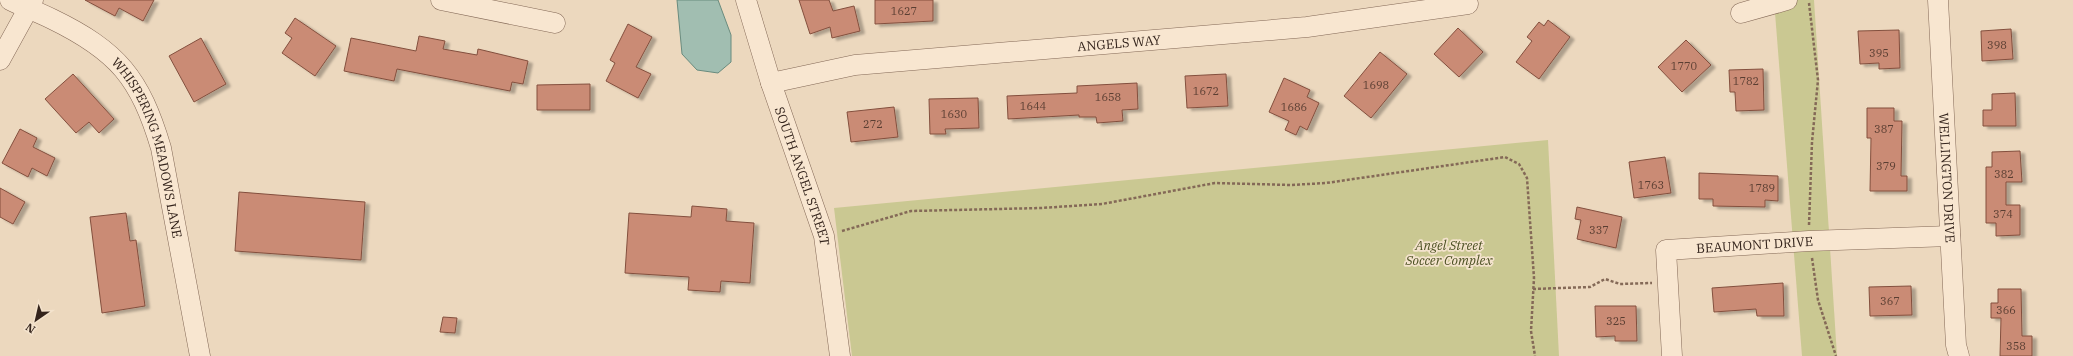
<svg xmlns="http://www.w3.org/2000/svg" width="2073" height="356" font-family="'IBM Plex Serif',serif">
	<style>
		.green { fill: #cac892 }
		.water { fill: #a1beb1; stroke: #698b7e }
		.building { fill: #ca8b74; stroke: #834f3e; filter: url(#shadow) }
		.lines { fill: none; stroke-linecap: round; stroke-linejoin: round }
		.minor-casing { stroke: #846957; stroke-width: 21 }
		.path { stroke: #846957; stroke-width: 2.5; stroke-dasharray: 3 2; stroke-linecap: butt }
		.minor { stroke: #f8e6d0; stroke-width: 20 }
		.labels { text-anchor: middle; stroke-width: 3.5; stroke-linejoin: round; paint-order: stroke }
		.number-label { font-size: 11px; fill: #5a3e32 }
		.street-label { font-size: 13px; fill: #34241c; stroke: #f4e3cd }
		.park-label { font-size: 13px; font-style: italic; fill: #4b5022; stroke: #f4e3cd }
	</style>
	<defs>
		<filter id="shadow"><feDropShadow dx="4.5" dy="2.5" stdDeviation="1" flood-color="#0004"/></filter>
	</defs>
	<rect width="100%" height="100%" fill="#ecd8be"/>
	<g class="green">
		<path d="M1774,0H1814L1837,356H1802Z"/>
		<path d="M1548,140L1559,356H852L834,208Z"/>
	</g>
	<path class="water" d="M677,0H718L731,35V62L718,73L697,70L682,54Z"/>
	<g class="building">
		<path d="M85,0H154L143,21L119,8L115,16Z"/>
		<path d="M799,0H829L833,11L854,6L860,31L832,38L830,27L810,34Z"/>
		<path d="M875,0H933V21L875,24Z"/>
		<path d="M295,18L336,46L315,76L282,53L292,38L285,33Z"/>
		<path d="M1548,20L1570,37L1539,79L1516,62L1532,41L1527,37L1539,22L1544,26Z"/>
		<path d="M628,24L652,37L636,67L651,74L638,98L606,81L615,63L610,60Z"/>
		<path d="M1458,28L1483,52L1459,77L1434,54Z"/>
		<path d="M2011,29L2013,59L1982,61L1981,31Z"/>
		<path d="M1899,30L1900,68L1879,69V63L1860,64L1858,31Z"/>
		<path d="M419,36L445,41L443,49L477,55L478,49L528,61L523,84L512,82L510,91L397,69L394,81L344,71L351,38L416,51Z"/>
		<path d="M201,38L226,84L194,102L169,56Z"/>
		<path d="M1686,40L1711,65L1682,92L1658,67Z"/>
		<path d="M1380,52L1407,74L1371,118L1344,96Z"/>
		<path d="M1763,69L1764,110L1736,111L1735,92H1730L1729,70Z"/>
		<path d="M73,74L114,119L99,133L89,122L76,133L45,99Z"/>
		<path d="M1226,74L1228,106L1187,108L1185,76Z"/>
		<path d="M1284,78L1310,90L1307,97L1319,103L1307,130L1300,126L1296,135L1285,130L1289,121L1269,112Z"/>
		<path d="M1137,83L1138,109L1122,110L1123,121L1097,123L1096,117H1079V115L1008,119L1007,96L1077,93V86Z"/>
		<path d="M590,84V110H537V85Z"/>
		<path d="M2015,93L2016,126H1983V110H1992V94Z"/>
		<path d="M978,98L979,128L945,129L946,134H930L929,99Z"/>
		<path d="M894,107L898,137L851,142L847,112Z"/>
		<path d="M1867,108H1894V121H1902L1901,176H1907V191H1870L1871,138H1867Z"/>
		<path d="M20,129L37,138L33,147L55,158L47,176L32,168L28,177L2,163Z"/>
		<path d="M2020,151L2022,182H2006V205H2020V235L1996,236V223H1986V167H1992V152Z"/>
		<path d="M1665,157L1671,193L1634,198L1629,162Z"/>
		<path d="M1699,173L1778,176V201L1765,200V207L1713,206V199H1699Z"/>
		<path d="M0,188L25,202L13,224L0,217Z"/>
		<path d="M239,192L365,202L361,260L235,251Z"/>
		<path d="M692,206L727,209L726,221L754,223L750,283L721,281L720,292L688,290L689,277L625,273L629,213L691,217Z"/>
		<path d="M1577,207L1622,217L1616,248L1577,239L1581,220L1575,219Z"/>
		<path d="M126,213L130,241L136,240L145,306L102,313L90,217Z"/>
		<path d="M1783,283L1784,316H1757L1756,309L1714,312L1712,288Z"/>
		<path d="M1911,286L1912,315L1870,316L1869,287Z"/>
		<path d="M1998,289H2021L2022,336H2032V356H2000L2001,318H1991V303H1998Z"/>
		<path d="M1595,306H1636L1637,341H1615V336L1596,337Z"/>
		<path d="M443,317L457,318L455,333L440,332Z"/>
	</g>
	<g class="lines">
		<g class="minor-casing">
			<g id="minor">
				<path id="s1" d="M10,0C24,7 38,12 52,19C118,51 140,78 161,148L200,356"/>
				<path d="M441,0L555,23"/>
				<path id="s2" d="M746,0L771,83L824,236L840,356"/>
				<path id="s3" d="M1938,0L1956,345L1959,356"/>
				<path d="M1741,13L1787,0"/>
				<path d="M0,60L33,0"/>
				<path id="s4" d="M771,83L855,65L1307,27L1468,4"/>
				<path id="s5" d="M1672,356L1666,250L1809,241L1950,236"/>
			</g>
		</g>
		<g class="path">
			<path d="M1809,225L1812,142L1818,80L1809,3"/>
			<path d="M842,231L911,211L1041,208L1102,204L1215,183L1291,185L1326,183L1505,157L1519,164L1527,178L1534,278L1531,331L1535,356"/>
			<path d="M1812,258L1818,300L1836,356"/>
			<path d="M1533,289L1590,287L1605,279L1620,284L1652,283"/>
		</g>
		<use href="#minor" class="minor"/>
	</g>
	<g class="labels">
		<g class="number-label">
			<text x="904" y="15">1627</text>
			<text x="1997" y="49">398</text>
			<text x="1879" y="57">395</text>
			<text x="1684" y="70">1770</text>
			<text x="1746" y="85">1782</text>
			<text x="1376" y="89">1698</text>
			<text x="1206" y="95">1672</text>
			<text x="1108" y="101">1658</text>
			<text x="1033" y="110">1644</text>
			<text x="1294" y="111">1686</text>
			<text x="954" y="118">1630</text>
			<text x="873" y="128">272</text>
			<text x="1884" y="133">387</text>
			<text x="1886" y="170">379</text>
			<text x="2004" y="178">382</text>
			<text x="1651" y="189">1763</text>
			<text x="1762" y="192">1789</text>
			<text x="2003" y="218">374</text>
			<text x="1599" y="234">337</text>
			<text x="1890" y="305">367</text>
			<text x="2006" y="314">366</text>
			<text x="1616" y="325">325</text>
			<text x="2016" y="350">358</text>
		</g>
		<g class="street-label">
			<text dy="5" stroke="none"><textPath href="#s4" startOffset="351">ANGELS WAY</textPath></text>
			<text dy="5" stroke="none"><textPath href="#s1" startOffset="217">WHISPERING MEADOWS LANE</textPath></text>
			<text dy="5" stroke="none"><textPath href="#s2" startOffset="185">SOUTH ANGEL STREET</textPath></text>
			<text dy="5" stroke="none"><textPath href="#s3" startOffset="178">WELLINGTON DRIVE</textPath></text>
			<text dy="5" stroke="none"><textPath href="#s5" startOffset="195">BEAUMONT DRIVE</textPath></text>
		</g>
		<g class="park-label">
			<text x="1449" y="250">Angel Street<tspan x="1449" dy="15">Soccer Complex</tspan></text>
		</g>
	</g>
	<g transform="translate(36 320) rotate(214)" stroke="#f4e3cd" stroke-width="3" paint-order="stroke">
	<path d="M0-3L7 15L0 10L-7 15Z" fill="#34241c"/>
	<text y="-6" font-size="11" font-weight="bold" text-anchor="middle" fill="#34241c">N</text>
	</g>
</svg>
